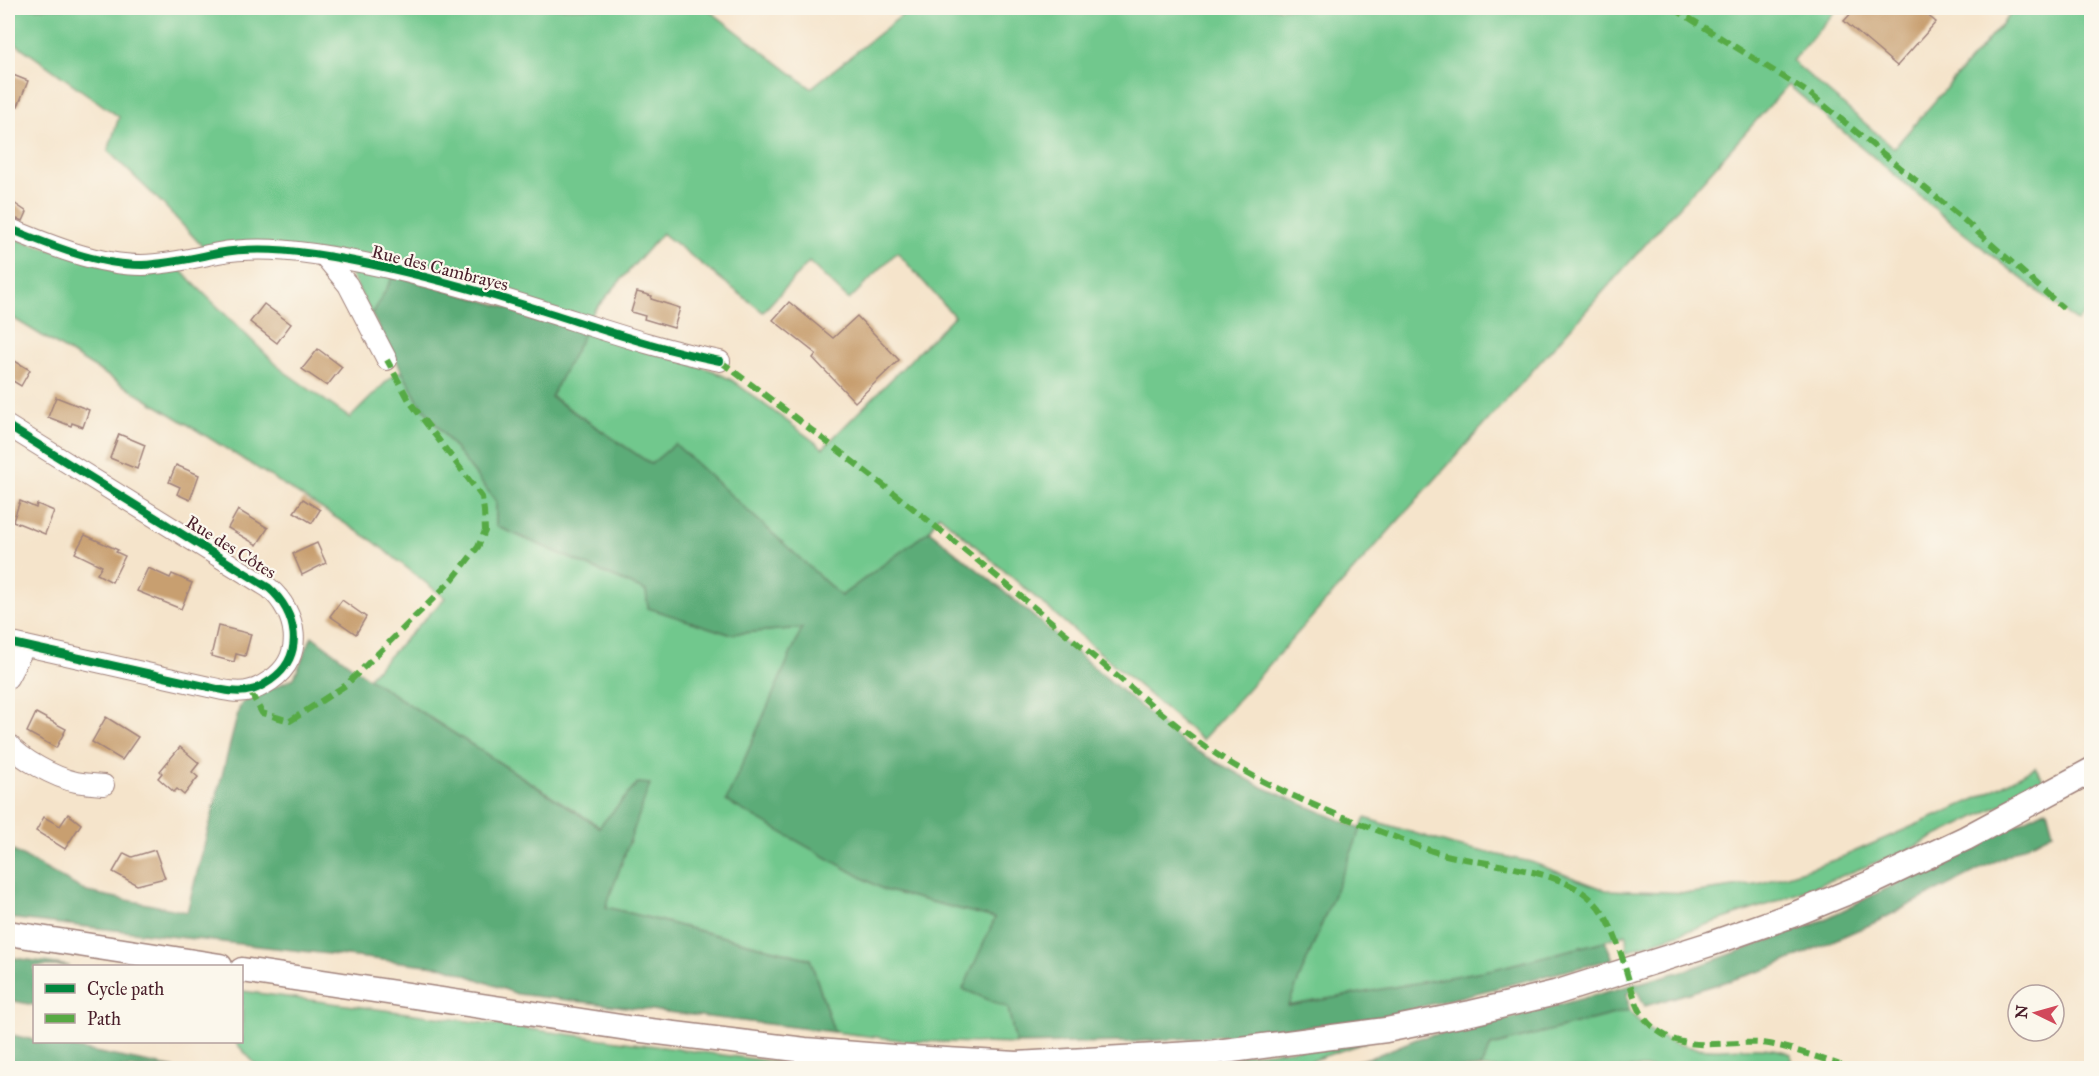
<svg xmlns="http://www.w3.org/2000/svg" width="2099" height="1076" font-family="'IM FELL Great Primer',serif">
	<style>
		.green { fill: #71c88d; stroke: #5e745c; stroke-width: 1.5 }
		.forest { fill: #5cac78; stroke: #536652; stroke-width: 1.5 }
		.building { fill: #c89f70 }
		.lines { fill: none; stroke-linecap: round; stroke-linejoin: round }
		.minor-casing { stroke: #a0827b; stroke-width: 22 }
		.major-casing { stroke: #a0827b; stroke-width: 27 }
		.minor { stroke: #fff; stroke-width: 20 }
		.major { stroke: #fff; stroke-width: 24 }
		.quiet { stroke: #57aa44; stroke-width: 6; stroke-dasharray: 12 6; stroke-linecap: butt }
		.cycleway-casing { stroke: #fbf7ec; stroke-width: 11 }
		.cycleway { stroke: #00873e; stroke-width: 8 }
		.labels { text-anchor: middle; stroke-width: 4.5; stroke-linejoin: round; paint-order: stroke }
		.street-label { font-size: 18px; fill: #4a1f2b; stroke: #fbf7ec }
	</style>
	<rect width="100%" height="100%" fill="#fbf7ec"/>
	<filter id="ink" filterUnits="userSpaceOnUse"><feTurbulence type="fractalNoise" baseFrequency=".0167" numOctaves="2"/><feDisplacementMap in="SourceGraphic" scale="12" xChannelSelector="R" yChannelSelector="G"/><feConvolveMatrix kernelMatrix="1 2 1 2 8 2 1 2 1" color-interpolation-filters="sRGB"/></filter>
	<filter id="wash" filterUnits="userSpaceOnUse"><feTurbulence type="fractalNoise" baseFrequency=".008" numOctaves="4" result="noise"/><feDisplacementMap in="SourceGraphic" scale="24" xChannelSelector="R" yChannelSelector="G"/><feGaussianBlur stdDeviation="1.35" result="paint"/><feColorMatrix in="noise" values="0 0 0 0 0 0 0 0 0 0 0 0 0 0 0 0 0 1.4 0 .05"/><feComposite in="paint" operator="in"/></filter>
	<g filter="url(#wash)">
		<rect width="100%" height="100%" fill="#f5e4cb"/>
		<g class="green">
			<path d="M8,8H706L811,88L911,8H1838L1792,61L1894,148L2016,8H2091V306L2077,322L1961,231L1788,85L1202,740L939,515L929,531L841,596L675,445L651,464L551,396L586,330L714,371L733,381L823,448L954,316L897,252L849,300L809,262L763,312L662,233L593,312L590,321L336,253L204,248L162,203L108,151L119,117L8,38Z"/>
			<path d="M8,237L145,276L179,269L282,370L350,418L391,377L402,371L418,401L496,501V526L646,591L649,608L729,634L802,628L884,890L995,918L1008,1008L1016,1044L909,1041L834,1032L810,959L606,907L638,783L600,827L368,678L445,598L373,541L187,424L8,315Z"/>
			<path d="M348,269L394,275L372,315Z"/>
			<path d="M2035,767L2046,783L1908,850L1775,902L1627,951L1626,934C1517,971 1401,986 1288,1006L1365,818L1453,845L1531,862L1606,890L1691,893L1762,883L1835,860L1982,796Z"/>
			<path d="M242,991L821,1068H259L235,1042H242Z"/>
			<path d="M1629,1010C1652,1040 1686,1051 1723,1049C1745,1048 1770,1045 1791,1054V1060L1787,1068H1480L1491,1046Z"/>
			<path d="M1366,1042L1290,1068H1118Z"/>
		</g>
		<g class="forest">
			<path d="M394,275L586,330L551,397L651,464L675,444L841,596L929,531L988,578L1186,745L1260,786L1361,829L1288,1006L1494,969L1605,941L1613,959L1376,1018L1254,1034L1130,1042L1016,1044L1008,1008L963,989L995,918L884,890L726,801L802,628L729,634L648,608L646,591L496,526V501L418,401L372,315Z"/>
			<path d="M312,636L368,678L599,827L638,783L650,784L606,907L810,959L834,1032L517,994L445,967L8,918V848L87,892L187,912L239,709L242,703L294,678Z"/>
			<path d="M2047,809L2053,832L1876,922L1768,969L1645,1006L1637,991L1627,993L1629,1010L1491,1046L1480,1068H1332L1375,1056L1419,1038L1489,1024L1690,969L1817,923Z"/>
			<path d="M8,957L70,966H34V1005L8,1000Z"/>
			<path d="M8,1034L34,1040V1042H44L175,1068H8Z"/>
		</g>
		<g id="blocks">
			<g class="building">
				<path d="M1856,8H1918L1936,22L1897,66L1844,21Z"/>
				<path d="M8,73L28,81L18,106L8,99Z"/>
				<path d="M8,199L27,212L23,221L8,216Z"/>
				<path d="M637,292L652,296L651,299L680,308L674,328L644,319L645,316L631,312Z"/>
				<path d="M789,302L833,338L857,316L899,360L855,402L813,358L816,354L773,320Z"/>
				<path d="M264,304L291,324L277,343L250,322Z"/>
				<path d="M318,349L342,367L327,386L302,369Z"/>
				<path d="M8,357L30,370L21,386L8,378Z"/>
				<path d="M56,397L89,410L83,427L72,423L71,426L48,417Z"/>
				<path d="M119,434L145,445L137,469L110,458Z"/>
				<path d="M176,465L199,475L190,500L177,494L180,487L169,482Z"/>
				<path d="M303,499L320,510L312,523L294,512Z"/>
				<path d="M20,501L36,508L37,504L54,511L45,534L13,521Z"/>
				<path d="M238,510L268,528L257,545L228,528Z"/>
				<path d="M85,535L118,550L116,552L125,556L112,582L97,574L102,566L75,553Z"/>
				<path d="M317,543L326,563L302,575L293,554Z"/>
				<path d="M148,568L170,578L172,574L192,583L181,609L137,591Z"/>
				<path d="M342,600L366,617L356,634L330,616Z"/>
				<path d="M218,626L251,634L245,656L236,654L234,662L211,656Z"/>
				<path d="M36,713L66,729L56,748L27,732Z"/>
				<path d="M106,717L138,737L122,760L92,742Z"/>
				<path d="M180,747L199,763L192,772L198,777L184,795L177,789L174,792L158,778L162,773L160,771Z"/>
				<path d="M68,814L81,824L65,849L36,831L44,817L60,826Z"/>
				<path d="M155,850L165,878L137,885L113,872L124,853L132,857Z"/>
			</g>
		</g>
	</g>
	<g filter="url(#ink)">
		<use href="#blocks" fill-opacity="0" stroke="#a0827b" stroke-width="1.5"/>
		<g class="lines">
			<g class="minor-casing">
				<g id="minor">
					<path d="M8,228C49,245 97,265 142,265C169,264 193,258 218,253C261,245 307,252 349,260C414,272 487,293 550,313C607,331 662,350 720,361"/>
					<path d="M325,257L348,285L387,360"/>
					<path d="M8,426L269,588C297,612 306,656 271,680C265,684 258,689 251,690C238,694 222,690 209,687L8,642"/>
					<path d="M8,678L25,646"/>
					<path d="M8,743C20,759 56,778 76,782C85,784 95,784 104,785"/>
				</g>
			</g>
			<g class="major-casing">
				<g id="major">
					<path d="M8,933L220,966"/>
					<path d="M242,970L634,1029L805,1050L893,1057L1017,1064L1209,1053L1386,1030L1471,1013L1555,993L1710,944L1795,914L1873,882L1966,838L2092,770"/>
				</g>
			</g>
			<use href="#minor" class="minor"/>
			<use href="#major" class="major"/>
			<g class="quiet">
				<path d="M1673,8L1809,93L1963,219L2063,308"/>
				<path d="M720,361C817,434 913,506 1006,584C1045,617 1085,649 1124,682C1166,717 1204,750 1253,776C1296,799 1342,817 1387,834C1407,841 1426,850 1446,855C1488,865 1535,867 1574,887C1612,907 1619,949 1631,987C1636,1003 1641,1018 1654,1028C1687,1056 1730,1038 1769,1044C1796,1049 1822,1059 1849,1068"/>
				<path d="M250,691L262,713L290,721L346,685L453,579L478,547L485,531L484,511L482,497L410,402L387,360"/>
			</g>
			<g class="cycleway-casing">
				<g id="cycleway">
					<path d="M8,228C49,245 97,265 142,265C169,264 193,258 218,253C261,245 307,252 349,260C414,272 487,293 550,313C607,331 662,350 720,361"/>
					<path d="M8,426L269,588C297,612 306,656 271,680C265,684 258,689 251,690C238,694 222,690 209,687L8,642"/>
				</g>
			</g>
			<use href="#cycleway" class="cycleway"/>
		</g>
	</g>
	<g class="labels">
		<g class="street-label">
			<text transform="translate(440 268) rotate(14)" y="6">Rue des Cambrayes</text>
			<text transform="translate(231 547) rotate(32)" y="6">Rue des Côtes</text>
		</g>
	</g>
	<rect width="2099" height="1076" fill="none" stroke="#fbf7ec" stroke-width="30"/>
	<rect x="33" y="965" width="210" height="78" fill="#fbf7ec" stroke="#b4a19f" stroke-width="1.5"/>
	<rect x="45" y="984" width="30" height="9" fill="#00873e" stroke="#b4a19f" stroke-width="1.5"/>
	<text x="87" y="995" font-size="18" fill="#4a1f2b">Cycle path</text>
	<rect x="45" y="1014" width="30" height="9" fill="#57aa44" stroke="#b4a19f" stroke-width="1.5"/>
	<text x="87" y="1025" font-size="18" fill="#4a1f2b">Path</text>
	<g transform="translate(2036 1013) rotate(275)"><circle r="28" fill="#fbf7ec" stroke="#b4a19f" stroke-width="1.5"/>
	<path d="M0-4.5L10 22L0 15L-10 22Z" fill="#d1495b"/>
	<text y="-9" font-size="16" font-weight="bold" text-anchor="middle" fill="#4a1f2b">N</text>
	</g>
</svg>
